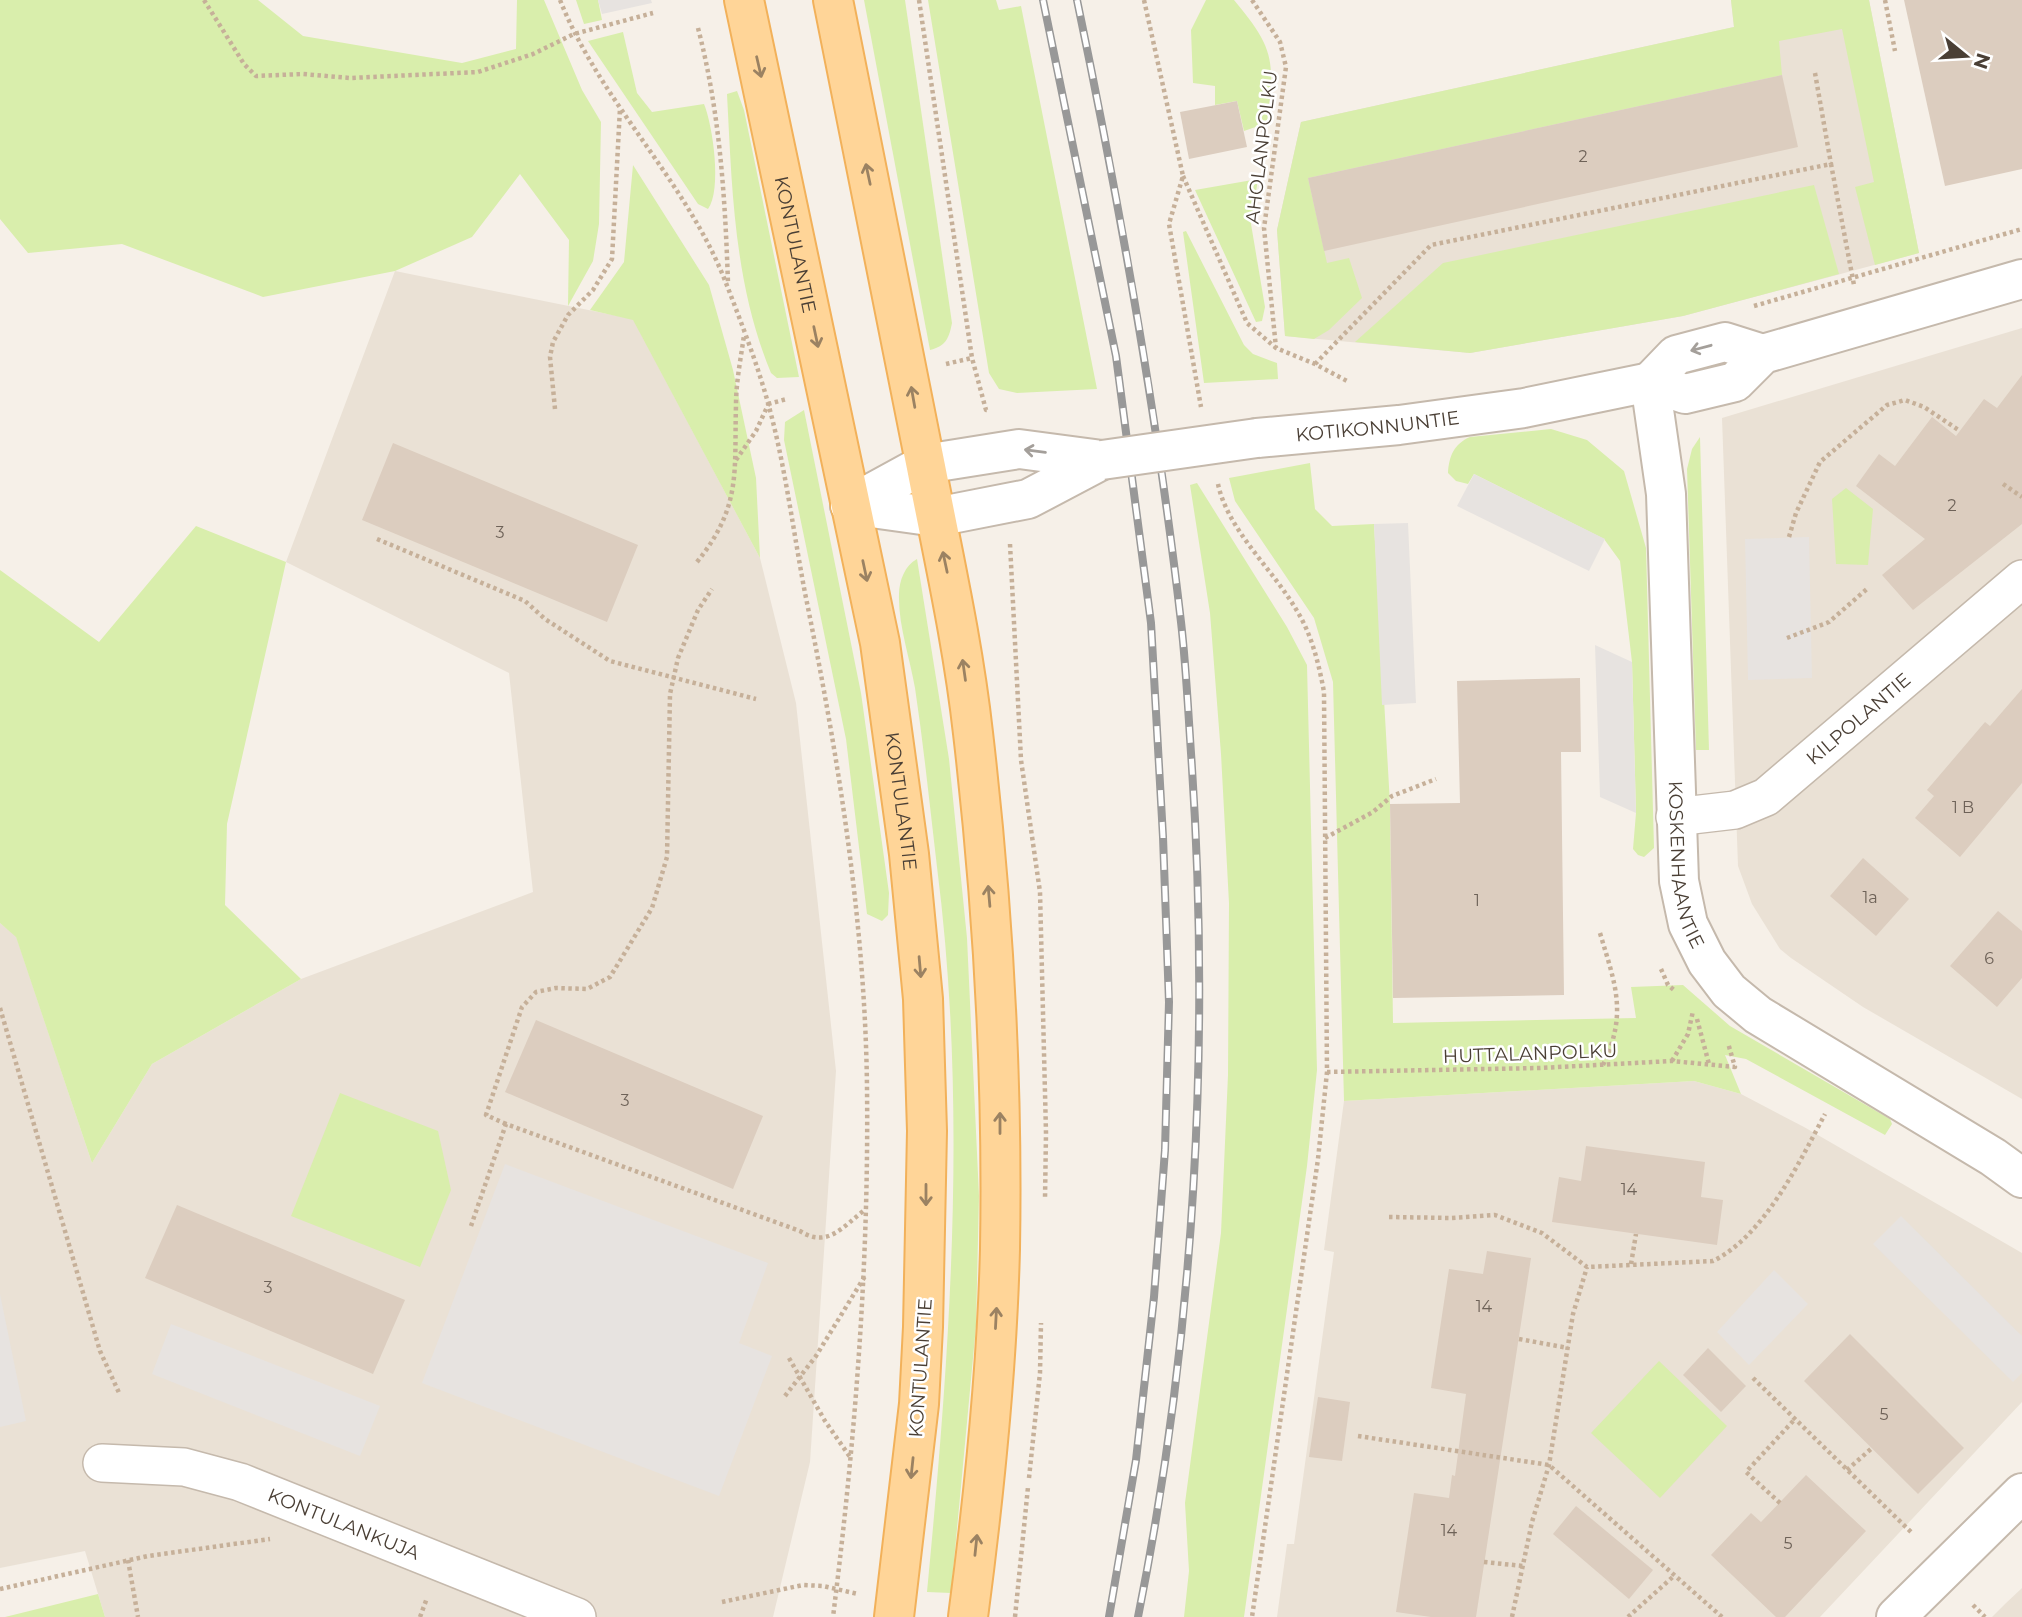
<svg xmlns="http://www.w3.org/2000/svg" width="2022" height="1617" font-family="Montserrat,sans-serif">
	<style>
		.residential { fill: #eae1d5 }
		.green { fill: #d9eeac }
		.parking { fill: #e7e3e0 }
		.building { fill: #dccdbf }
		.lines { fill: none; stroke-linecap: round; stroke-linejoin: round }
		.minor-casing { stroke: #c5b9ac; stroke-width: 40 }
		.tertiary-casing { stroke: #c5b9ac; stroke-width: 42 }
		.primary-casing { stroke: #f2b15a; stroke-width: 42 }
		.path { stroke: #c6b099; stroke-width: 4.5; stroke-dasharray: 3.5 3.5; stroke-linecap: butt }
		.minor { stroke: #fff; stroke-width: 37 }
		.tertiary { stroke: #fff; stroke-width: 38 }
		.primary { stroke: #ffd598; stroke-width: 38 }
		.rail-casing { stroke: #989898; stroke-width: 8 }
		.rail { stroke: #fff; stroke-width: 5; stroke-dasharray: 16; stroke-linecap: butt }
		.tertiary-bridge-casing { stroke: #c5b9ac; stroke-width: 42; stroke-linecap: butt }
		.tertiary-bridge { stroke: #fff; stroke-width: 38 }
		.oneway { stroke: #9b8262 }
		.oneway2 { stroke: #a49f9a }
		.labels { text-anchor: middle; stroke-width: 5; stroke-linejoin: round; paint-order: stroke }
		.number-label { font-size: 16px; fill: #6e6258 }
		.street-label { font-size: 19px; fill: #4a3f35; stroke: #fff }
	</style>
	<rect width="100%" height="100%" fill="#f6f0e8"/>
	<g class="residential">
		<path d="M1731,0H1869L1919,253L1683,316L1470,353L1285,336L1277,230L1301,122L1734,27Z"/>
		<path d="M395,271L633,319L760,558L796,703L836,1071L810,1462L773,1617H105L85,1551L0,1568V923L16,936L92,1163L152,1064L301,979L533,892L509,673L286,562Z"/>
		<path d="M2022,328V1099L1863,1007L1791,958L1780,949L1752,904L1738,866L1722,418Z"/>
		<path d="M1694,1081L1741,1094L1804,1127L2022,1253V1402L1820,1617H1277L1287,1544H1294L1334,1252L1324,1250L1344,1101Z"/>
		<path d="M2022,1588V1617H1992L2005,1604Z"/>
	</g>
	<g class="green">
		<path d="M0,0H258L303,36L462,63L516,49L517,0H544L582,90L601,122L599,224L593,261L568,306L569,240L520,174L472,237L395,271L263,297L122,244L28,253L0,219Z"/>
		<path d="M576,0H598L602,20L584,24Z"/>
		<path d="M864,0H905L952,323C949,338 946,346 930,350Z"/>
		<path d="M928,0H996L999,10L1021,6L1097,389L1017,393L999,389L989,373Z"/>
		<path d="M1206,0H1234C1275,49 1275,61 1267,123L1244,131L1237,101L1215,105V86L1193,83L1191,30Z"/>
		<path d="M1731,0H1869L1919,253L1875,265L1855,187L1874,182L1842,29L1779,41L1782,75L1308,178L1327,263L1349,258L1362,298L1329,330L1314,339L1285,336L1277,230L1301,122L1734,27Z"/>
		<path d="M623,32L637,93L652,112L704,104C713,126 722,190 708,209L698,204L588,41Z"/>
		<path d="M737,91L744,110L799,377L777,378L771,373C734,284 732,189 727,94Z"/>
		<path d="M633,165L709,285L733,370L756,478L760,558L633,320L590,310L624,262Z"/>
		<path d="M1258,179L1251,224L1265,307L1262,321L1256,322L1195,190Z"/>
		<path d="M1814,185L1839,274L1683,316L1470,353L1355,342L1443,263Z"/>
		<path d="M1186,231L1244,345L1253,354L1277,363L1278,379L1204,383L1183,232Z"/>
		<path d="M804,410L861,693L889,893L888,915L882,921L867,914L846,739L784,440L785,422Z"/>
		<path d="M1551,429L1587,440L1624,471L1646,548L1654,848L1644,857L1638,855L1633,849L1636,813L1632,662L1620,561L1604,539L1474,474L1468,484L1456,481L1448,473C1449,456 1454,444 1470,437Z"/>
		<path d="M1700,437L1709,750H1696L1687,469L1692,449Z"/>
		<path d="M1310,463L1315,509L1332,526L1374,524L1390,804L1393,1023L1636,1018L1631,987L1683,985L1730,1026L1890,1119L1892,1124L1885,1135L1746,1059L1725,1055L1741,1094L1694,1081L1344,1101L1333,682L1314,618L1235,501L1229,478Z"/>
		<path d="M1197,483L1287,627L1307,665L1317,1070L1307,1166L1244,1617H1184L1189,1571L1185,1503L1221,1233L1228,1075L1229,903L1221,754L1210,613L1190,485Z"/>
		<path d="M1846,488L1873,509L1868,565L1836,564L1832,499Z"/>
		<path d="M196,526L286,562L227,824L225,905L301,979L152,1064L92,1163L16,937L0,923V570L99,642Z"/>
		<path d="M917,559L949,759L967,938L979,1196L976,1326L951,1593L927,1592C950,1351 968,1109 937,867C930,808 924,748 915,688C910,658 898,625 899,594C899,581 905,565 917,559Z"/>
		<path d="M340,1093L438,1131L451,1190L420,1267L291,1216Z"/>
		<path d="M1659,1361L1727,1426L1660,1498L1591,1433Z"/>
		<path d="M98,1594L105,1617H5Z"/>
	</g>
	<g class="parking">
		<path d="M598,0H651L652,3L602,14Z"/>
		<path d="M1474,474L1605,539L1589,571L1457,506Z"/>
		<path d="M1408,523L1416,703L1382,705L1374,524Z"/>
		<path d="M1809,537L1812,678L1748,680L1745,539Z"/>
		<path d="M1595,645L1632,662L1636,813L1600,797Z"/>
		<path d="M505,1164L768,1263L739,1343L772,1356L719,1496L422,1383Z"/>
		<path d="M1901,1216L2022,1336V1373L2013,1382L1873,1244Z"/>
		<path d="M1774,1270L1808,1304L1749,1365L1717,1332Z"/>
		<path d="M0,1294L26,1421L0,1427Z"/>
		<path d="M171,1324L380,1406L360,1456L152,1374Z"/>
	</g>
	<g class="building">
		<path d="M1904,0H2022V169L1945,186Z"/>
		<path d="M1782,75L1798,147L1324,251L1308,178Z"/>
		<path d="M1237,101L1247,147L1189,159L1180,112Z"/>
		<path d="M2022,375V524L1913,610L1882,575L1925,539L1856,486L1879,454L1895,466L1932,417L1956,436L1984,399L1997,408Z"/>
		<path d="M393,443L638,545L607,622L362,520Z"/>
		<path d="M1580,678L1581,752H1561L1564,995L1393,998L1390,804L1460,803L1457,681Z"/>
		<path d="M2022,689V783L1960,857L1915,818L1934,796L1927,790L1985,722L1990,726Z"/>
		<path d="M1863,858L1909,899L1876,936L1830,896Z"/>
		<path d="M1998,911L2022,931V978L1997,1007L1950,966Z"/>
		<path d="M536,1020L763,1116L733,1189L505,1092Z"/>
		<path d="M1586,1146L1705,1162L1701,1197L1723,1200L1717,1245L1552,1222L1559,1177L1581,1181Z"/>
		<path d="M177,1205L405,1300L373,1374L145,1278Z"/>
		<path d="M1487,1251L1531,1258L1476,1617H1431L1396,1612L1414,1493L1449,1498L1452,1475L1455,1476L1466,1394L1431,1388L1449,1269L1483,1274Z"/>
		<path d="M1850,1334L1964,1448L1918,1494L1804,1381Z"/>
		<path d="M1708,1348L1746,1386L1721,1412L1683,1375Z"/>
		<path d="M1318,1397L1350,1402L1342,1461L1309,1457Z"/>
		<path d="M1806,1475L1866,1531L1785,1617H1776L1711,1555L1751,1513L1761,1522Z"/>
		<path d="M1576,1506L1653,1570L1629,1599L1553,1534Z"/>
	</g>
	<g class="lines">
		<g class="minor-casing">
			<g id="minor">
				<path id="s1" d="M1675,817L1735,810L1766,797L2022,579"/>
				<path id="s2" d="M102,1463L184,1467L240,1482L577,1617"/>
			</g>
		</g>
		<g class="tertiary-casing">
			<g id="tertiary">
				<path id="s3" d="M1650,382L1666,494L1679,881L1688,924L1707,962L1729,991L1758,1015L1993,1157L2022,1178"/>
				<path d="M1650,382L1676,355L1725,342L1763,354"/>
				<path id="s4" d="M1257,438L1399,425L1524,408L1650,382L1685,394L1735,382L1763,354L2022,279"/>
				<path d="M850,505L936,517L1028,499L1102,460"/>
				<path d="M850,505L925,464L1019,449L1102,460"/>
				<path d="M1896,1617L2022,1493"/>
			</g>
		</g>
		<g class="primary-casing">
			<g id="primary">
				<path id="s5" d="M744,0L880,643L909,854L923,999L927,1131L923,1327L919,1404L894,1617"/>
				<path d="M833,0C864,156 895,311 926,467C943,555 963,643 973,733C993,905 1003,1077 1000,1249C997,1372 984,1496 968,1617"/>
			</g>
		</g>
		<g class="path">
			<path d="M204,0L244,64L256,76L303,74L350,78L478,72L533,54L574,34L653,13"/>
			<path d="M560,0C601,103 686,180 726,283C741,322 757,363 768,403C785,464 793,530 805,593C838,755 865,921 867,1087C869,1264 855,1441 833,1617"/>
			<path d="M919,0L972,358L986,410H990"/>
			<path d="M1144,0L1183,176L1169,224L1201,407"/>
			<path d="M1252,0L1280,42L1286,67L1264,228L1276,348"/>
			<path d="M1885,0L1895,51"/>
			<path d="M698,28C720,113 725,196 728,283"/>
			<path d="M1815,73L1831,164"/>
			<path d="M1183,176L1247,323L1276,348L1315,364L1347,381"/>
			<path d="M1754,306L2022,229"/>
			<path d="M946,364L972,358"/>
			<path d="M1315,364L1431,245L1831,164L1854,285"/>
			<path d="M768,404L787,399"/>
			<path d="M555,409L550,357L553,342L568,315L593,290L612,259L620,108"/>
			<path d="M736,460L756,431L768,405"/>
			<path d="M1218,484C1228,531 1273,569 1297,611C1312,635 1319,665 1324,692L1327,1072L1318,1159L1252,1617"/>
			<path d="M2003,484L2022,497"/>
			<path d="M1789,537L1796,513L1820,462L1887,405L1905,400L1924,407L1960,431"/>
			<path d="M377,539L525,601L545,619L610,661L756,699"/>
			<path d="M1010,544L1021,760L1040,892L1046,1133L1045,1199"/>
			<path d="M697,562C742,506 734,472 736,405C736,381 741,358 744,335"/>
			<path d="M1787,638L1829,622L1868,588"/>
			<path d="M1325,838L1373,812L1392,796L1436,779"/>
			<path d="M1600,933C1615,984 1628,1013 1603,1065"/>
			<path d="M1661,969L1668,985L1675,991"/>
			<path d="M0,1008L100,1351L120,1395"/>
			<path d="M1697,1019L1709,1064"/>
			<path d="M1672,1061L1688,1034L1693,1011"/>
			<path d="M1327,1072L1540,1068L1672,1061L1735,1067L1728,1043"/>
			<path d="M506,1124L486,1115L522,1007L536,992L556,988L587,989L610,977L652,908L667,857L670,694L678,658L698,610L712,589"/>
			<path d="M1389,1217L1451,1218L1495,1215L1542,1233L1587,1267L1713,1261C1764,1236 1799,1163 1825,1114"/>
			<path d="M471,1226L506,1124L800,1231C828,1249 843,1226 866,1209"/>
			<path d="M1631,1264L1636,1234"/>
			<path d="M1519,1339L1568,1348"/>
			<path d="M789,1358L825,1421L850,1457"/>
			<path d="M1753,1378L1912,1533"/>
			<path d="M785,1396L816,1356L865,1276"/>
			<path d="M1358,1436L1549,1465L1722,1617"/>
			<path d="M1847,1470L1872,1448"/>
			<path d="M1029,1478L1040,1373L1041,1323"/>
			<path d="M1780,1503L1746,1472L1795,1419"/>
			<path d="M128,1560L138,1617"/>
			<path d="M1484,1562L1523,1566"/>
			<path d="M0,1589L148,1556L270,1539"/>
			<path d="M722,1602L803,1585L823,1586L858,1594"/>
			<path d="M1973,1605L1985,1617"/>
			<path d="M420,1617L427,1598"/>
			<path d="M1015,1617L1028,1487"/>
			<path d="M1512,1617L1532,1522L1549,1465L1573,1314L1587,1267"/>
			<path d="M1628,1617L1675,1575"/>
		</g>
		<use href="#minor" class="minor"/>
		<use href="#tertiary" class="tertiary"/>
		<use href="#primary" class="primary"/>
		<g class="rail-casing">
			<g id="rail">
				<path d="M1043,0L1116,356L1151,623L1163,837L1169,1002L1165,1150L1154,1297L1136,1460L1109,1617"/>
				<path d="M1077,0C1120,207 1157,412 1181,622C1186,665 1188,709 1191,753C1211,1040 1195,1334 1138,1617"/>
			</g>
		</g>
		<use href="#rail" class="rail"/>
		<g class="tertiary-bridge-casing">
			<path id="tertiary-bridge" d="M1102,460L1257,438"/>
		</g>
		<use href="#tertiary-bridge" class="tertiary-bridge"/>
	</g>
	<defs><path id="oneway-shaft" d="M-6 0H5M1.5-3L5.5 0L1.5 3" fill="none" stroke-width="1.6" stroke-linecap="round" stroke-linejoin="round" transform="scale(1.75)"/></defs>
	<g class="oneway">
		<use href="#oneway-shaft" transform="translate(759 67) rotate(77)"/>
		<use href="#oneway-shaft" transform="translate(868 174) rotate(-102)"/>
		<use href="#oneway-shaft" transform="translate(816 337) rotate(78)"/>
		<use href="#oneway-shaft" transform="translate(913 397) rotate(-100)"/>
		<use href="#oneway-shaft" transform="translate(945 562) rotate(-102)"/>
		<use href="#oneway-shaft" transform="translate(865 571) rotate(78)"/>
		<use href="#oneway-shaft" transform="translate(964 670) rotate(-98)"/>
		<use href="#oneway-shaft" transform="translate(989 896) rotate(-95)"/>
		<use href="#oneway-shaft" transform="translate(920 967) rotate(85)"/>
		<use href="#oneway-shaft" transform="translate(1000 1123) rotate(-90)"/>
		<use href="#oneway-shaft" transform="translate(926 1195) rotate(90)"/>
		<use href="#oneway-shaft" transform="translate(996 1318) rotate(-87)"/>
		<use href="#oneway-shaft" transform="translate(912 1468) rotate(96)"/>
		<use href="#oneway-shaft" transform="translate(976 1545) rotate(-84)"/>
	</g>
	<g class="oneway2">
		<use href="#oneway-shaft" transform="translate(1701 348) rotate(165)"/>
		<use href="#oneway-shaft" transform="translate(1035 451) rotate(-173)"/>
	</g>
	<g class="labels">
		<g class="number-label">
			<text x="1583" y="162">2</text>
			<text x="1952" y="511">2</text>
			<text x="500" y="538">3</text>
			<text x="1963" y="813">1 B</text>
			<text x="1870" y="903">1a</text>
			<text x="1477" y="906">1</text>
			<text x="1989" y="964">6</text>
			<text x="625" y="1106">3</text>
			<text x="1629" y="1195">14</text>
			<text x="268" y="1293">3</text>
			<text x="1484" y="1312">14</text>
			<text x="1884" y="1420">5</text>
			<text x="1449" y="1536">14</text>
			<text x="1788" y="1549">5</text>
		</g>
		<g class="street-label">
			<text transform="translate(1261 147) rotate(-83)" y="7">AHOLANPOLKU</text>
			<text dy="7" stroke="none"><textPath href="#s5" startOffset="250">KONTULANTIE</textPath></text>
			<text dy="7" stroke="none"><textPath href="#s4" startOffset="121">KOTIKONNUNTIE</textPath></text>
			<text dy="7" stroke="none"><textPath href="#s1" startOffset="215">KILPOLANTIE</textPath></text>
			<text dy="7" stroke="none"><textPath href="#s5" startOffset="817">KONTULANTIE</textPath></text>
			<text dy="7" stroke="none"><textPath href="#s3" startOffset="485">KOSKENHAANTIE</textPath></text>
			<text transform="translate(1530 1053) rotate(-2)" y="7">HUTTALANPOLKU</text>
			<text transform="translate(920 1368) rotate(-86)" y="7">KONTULANTIE</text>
			<text dy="7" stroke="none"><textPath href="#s2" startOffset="252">KONTULANKUJA</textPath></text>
		</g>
	</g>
	<g transform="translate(1966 56) rotate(108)" stroke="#ffffff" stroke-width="5" paint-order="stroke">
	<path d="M0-5L12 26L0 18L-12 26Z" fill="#4a3f35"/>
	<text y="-10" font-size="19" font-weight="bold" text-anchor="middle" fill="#4a3f35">N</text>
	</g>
</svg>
